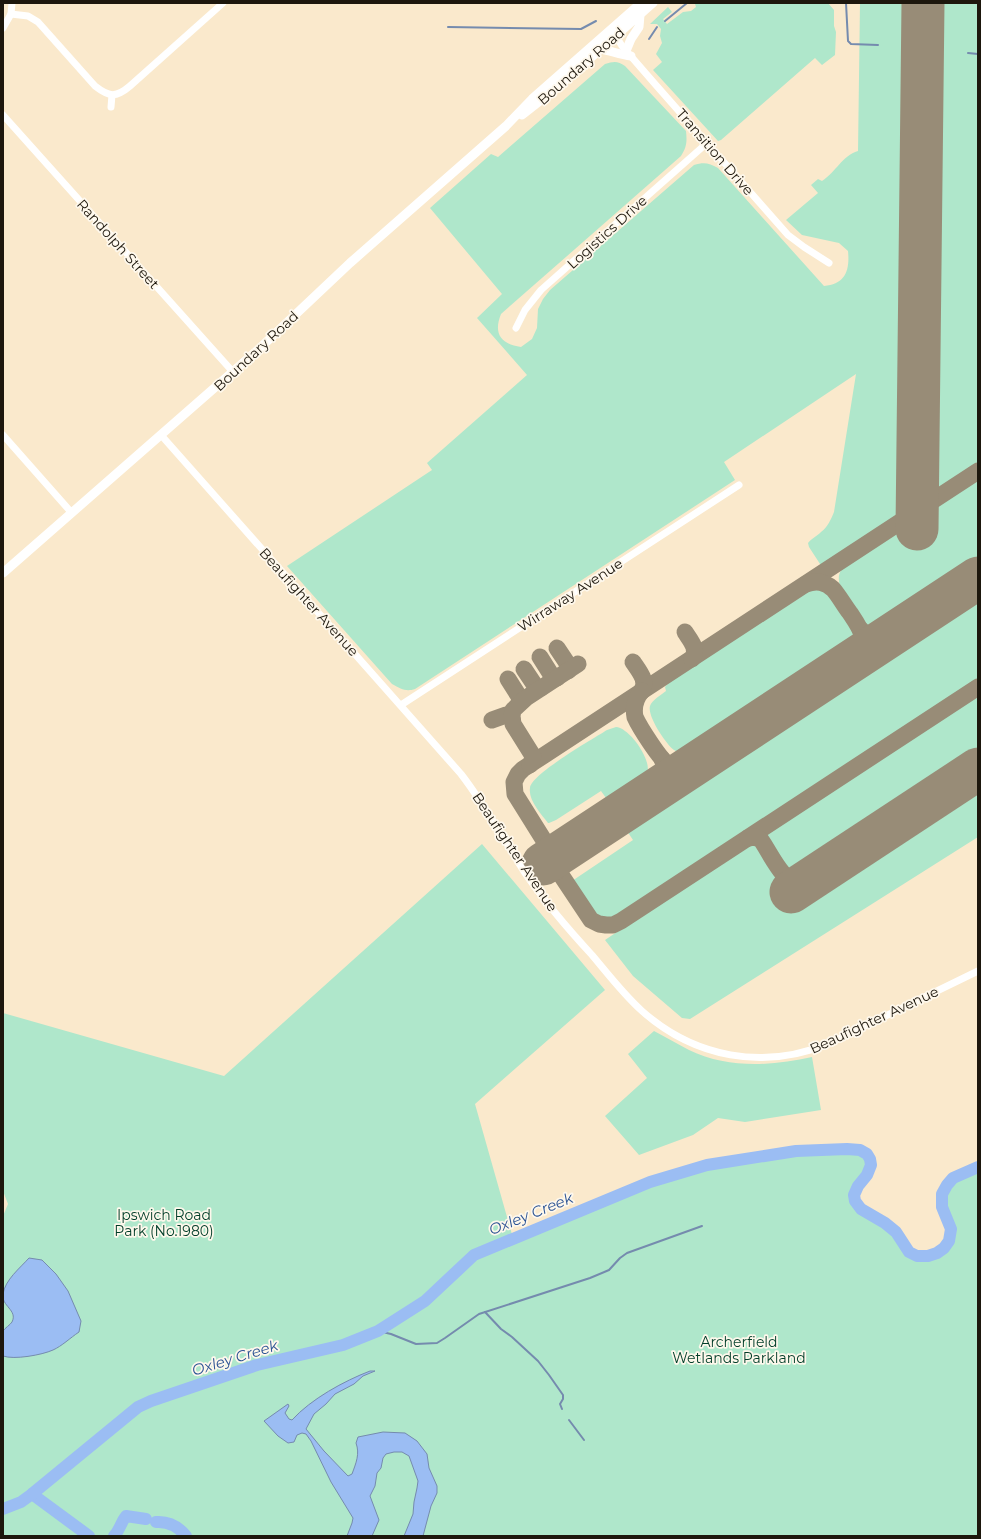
<svg xmlns="http://www.w3.org/2000/svg" width="981" height="1539" font-family="Montserrat,sans-serif">
	<style>
		.green { fill: #afe7cb }
		.water { fill: #9bbdf3; stroke: #758bae }
		.lines { fill: none; stroke-linecap: round; stroke-linejoin: round }
		.stream { stroke: #758bae; stroke-width: 2 }
		.river { stroke: #9bbdf3; stroke-width: 12 }
		.taxiway { stroke: #988c77; stroke-width: 17 }
		.runway { stroke: #988c77; stroke-width: 43 }
		.minor { stroke: #fff; stroke-width: 7 }
		.major { stroke: #fff; stroke-width: 9 }
		.labels { text-anchor: middle; stroke-width: 3.5; stroke-linejoin: round; paint-order: stroke }
		.street-label { font-size: 14px; fill: #1d170d; stroke: #fef8ec }
		.park-label { font-size: 14px; fill: #003d28; stroke: #fef8ec }
		.water-label { font-size: 15px; font-style: italic; fill: #2b5394; stroke: #fef8ec }
	</style>
	<rect width="100%" height="100%" fill="#fae9cc"/>
	<g class="green">
		<path d="M696,3H828L834,10V26L836,32L835,55L822,65L815,58L721,140L718,141L653,70L662,62L656,54L662,43L660,36L661,29L657,24H650L668,7L672,12L663,19L667,24L683,12L691,11L696,7L695,4Z"/>
		<path d="M860,3H978V464L940,488L935,484L933,480V442L903,441L902,509L900,515L822,567L809,547L808,543C812,538 817,536 821,532C828,527 831,519 834,512L856,374L724,462L735,480L415,689C406,692 401,689 392,684L287,566L432,470L427,463L527,375L477,318L502,294L430,208L491,154L498,157L605,64C614,61 618,61 625,66L686,131C687,141 687,147 681,156L501,314C493,334 501,344 521,347L532,339L537,328L538,309L543,299L550,290L694,165C704,162 709,163 718,168L824,286C845,284 850,271 848,251L839,243L802,235L786,220L818,193L811,185L818,179L822,181C836,172 842,156 858,151Z"/>
		<path d="M978,478V560L872,629L867,627C860,620 839,591 839,581C838,574 841,569 846,565L900,530H933V508Z"/>
		<path d="M812,588L824,590L833,597L854,629L857,637L855,641L686,752C682,752 678,753 674,750C666,744 647,716 650,706C652,700 661,695 666,691L665,687L671,680L806,591Z"/>
		<path d="M978,597V682L618,918C593,928 582,900 572,883V881L633,840L625,828Z"/>
		<path d="M978,693V758L867,831H855L795,870C783,872 771,848 767,838V834L770,830Z"/>
		<path d="M616,727C629,727 655,763 646,775L647,778L609,802L601,791L556,820L549,823H548C541,814 528,800 530,788C531,774 593,739 607,730Z"/>
		<path d="M978,780V837L690,1019L682,1018L633,976L605,940L746,845C753,842 756,842 761,848L798,905L873,856L877,846Z"/>
		<path d="M482,844L605,990L475,1104L513,1238C559,1219 604,1198 650,1182C685,1170 718,1163 753,1158C774,1155 794,1151 814,1150C828,1150 845,1146 859,1150C890,1158 850,1186 855,1200C858,1211 876,1216 885,1223C897,1232 900,1244 910,1252C915,1256 921,1257 928,1256C940,1253 952,1243 951,1229C950,1222 944,1215 943,1208C936,1185 960,1173 978,1167V1536H3V1216L8,1204L3,1191V1013L224,1076Z"/>
		<path d="M654,1031C666,1037 677,1044 689,1050C728,1069 772,1066 812,1057L821,1110L745,1122L718,1118L693,1135L639,1155L605,1116L647,1078L628,1054Z"/>
	</g>
	<g class="water">
		<path d="M29,1258L42,1260L56,1274L68,1291L81,1321L79,1332C70,1338 62,1346 53,1350C42,1355 14,1360 3,1356V1331C5,1328 10,1325 12,1322C18,1310 1,1306 3,1294C5,1280 20,1268 29,1258Z"/>
		<path d="M370,1371H375L363,1376L354,1384L335,1394L326,1404L314,1414L306,1429L324,1451L348,1476L352,1474C356,1463 360,1454 356,1443L358,1437L383,1432L405,1433L417,1441L427,1454L429,1468L437,1486V1493L431,1506L423,1536H404L413,1514L414,1502L417,1488L418,1481L409,1456L402,1452H394L386,1454L383,1458L381,1468L377,1473L375,1486L370,1496L379,1520L372,1536H347L352,1523L353,1518L331,1482L311,1441L306,1434L302,1433L297,1435L294,1442L288,1443L278,1436L264,1421L288,1404L289,1406L285,1413L289,1419L292,1420C311,1399 344,1381 370,1371Z"/>
	</g>
	<g class="lines">
		<g class="stream">
			<path d="M846,3L848,41L851,44L878,45"/>
			<path d="M665,21L687,3"/>
			<path d="M448,27L581,29L596,21"/>
			<path d="M649,39L657,27"/>
			<path d="M968,53L978,54"/>
			<path d="M485,1312L501,1329L512,1337L538,1361L549,1375L563,1395V1399L560,1404L562,1409"/>
			<path d="M378,1331L391,1334L416,1344L437,1343L445,1338L479,1314L590,1278L609,1270L620,1258L627,1253L702,1226"/>
			<path d="M569,1420L584,1440"/>
		</g>
		<g class="river">
			<path d="M32,1494L89,1536"/>
			<path d="M3,1509L21,1502L32,1494L138,1407L151,1401L257,1365L343,1345L378,1331L425,1301L474,1255L650,1182L707,1165L796,1151L847,1149L860,1150L867,1154L870,1159L871,1165L867,1175L858,1186L854,1195L855,1201L861,1209L885,1223L896,1232L909,1252L917,1256H928L937,1253L944,1248L949,1241L951,1229L942,1207V1194L947,1185L953,1178L978,1167"/>
			<path d="M156,1522C169,1521 178,1526 186,1536"/>
			<path d="M114,1536C120,1530 121,1522 126,1516L146,1519"/>
		</g>
		<g class="taxiway">
			<path d="M978,471L523,769L518,774L514,782L515,794L550,850L555,866L591,920L599,924L606,925H613L621,921L978,687"/>
			<path d="M860,629C867,636 875,639 885,637L940,603"/>
			<path d="M685,632C690,640 699,649 692,659"/>
			<path d="M557,648L569,666L568,671"/>
			<path d="M540,657L552,676L557,678"/>
			<path d="M633,662C639,671 649,682 641,692"/>
			<path d="M524,669L536,687L541,688"/>
			<path d="M508,679L520,698L519,703"/>
			<path d="M642,691C635,699 633,707 635,717C639,726 660,760 669,765C676,769 683,769 690,766L742,733"/>
			<path d="M805,692L855,658C871,642 860,628 850,613C844,605 839,596 833,589C825,582 817,580 806,584"/>
			<path d="M492,720L506,715L510,716L512,719"/>
			<path d="M530,765L532,761L533,756L513,724L512,716L513,710L526,698L578,664"/>
			<path d="M614,817C623,811 632,805 641,799C656,789 672,780 662,759"/>
			<path d="M748,838L755,837L761,840C770,852 785,888 802,883C811,880 820,872 829,867"/>
			<path d="M558,871L556,863L560,854L606,823"/>
		</g>
		<g class="runway">
			<path d="M917,529L923,3"/>
			<path d="M543,864L978,578"/>
			<path d="M791,892L978,769"/>
		</g>
		<g class="minor">
			<path d="M11,14L28,16L38,22L95,86C109,97 116,98 130,86L223,3"/>
			<path d="M3,28L11,14L12,3"/>
			<path d="M614,33L622,46L655,84L788,235L804,247L829,263"/>
			<path d="M111,107L112,95"/>
			<path d="M3,115L233,372"/>
			<path d="M516,328L525,310L541,290L707,143"/>
			<path d="M3,435L71,512"/>
			<path d="M161,435L461,774C485,805 504,840 525,873C545,902 568,929 592,955C608,974 624,995 642,1011C695,1058 763,1070 828,1044L978,971"/>
			<path d="M401,705L739,485"/>
		</g>
		<g class="major">
			<path d="M601,49C612,51 620,55 631,56"/>
			<path d="M626,51L631,39L639,27L640,15"/>
			<path d="M522,115L559,86L653,3"/>
			<path d="M3,573L260,348L350,263L506,126L532,99L641,3"/>
		</g>
	</g>
	<g class="labels">
		<g class="street-label">
			<text transform="translate(581 66) rotate(-41)" y="5">Boundary Road</text>
			<text transform="translate(715 152) rotate(49)" y="5">Transition Drive</text>
			<text transform="translate(607 232) rotate(-42)" y="5">Logistics Drive</text>
			<text transform="translate(118 244) rotate(48)" y="5">Randolph Street</text>
			<text transform="translate(256 351) rotate(-43)" y="5">Boundary Road</text>
			<text transform="translate(570 595) rotate(-33)" y="5">Wirraway Avenue</text>
			<text transform="translate(309 602) rotate(48)" y="5">Beaufighter Avenue</text>
			<text transform="translate(515 852) rotate(56)" y="5">Beaufighter Avenue</text>
			<text transform="translate(874 1020) rotate(-25)" y="5">Beaufighter Avenue</text>
		</g>
		<g class="park-label">
			<text x="164" y="1220">Ipswich Road<tspan x="164" dy="16">Park (No.1980)</tspan></text>
			<text x="739" y="1347">Archerfield<tspan x="739" dy="16">Wetlands Parkland</tspan></text>
		</g>
		<g class="water-label">
			<text transform="translate(531 1214) rotate(-22)" y="5">Oxley Creek</text>
			<text transform="translate(235 1358) rotate(-17)" y="5">Oxley Creek</text>
		</g>
	</g>
	<rect width="981" height="1539" fill="none" stroke="#1d170d" stroke-width="8"/>
</svg>
